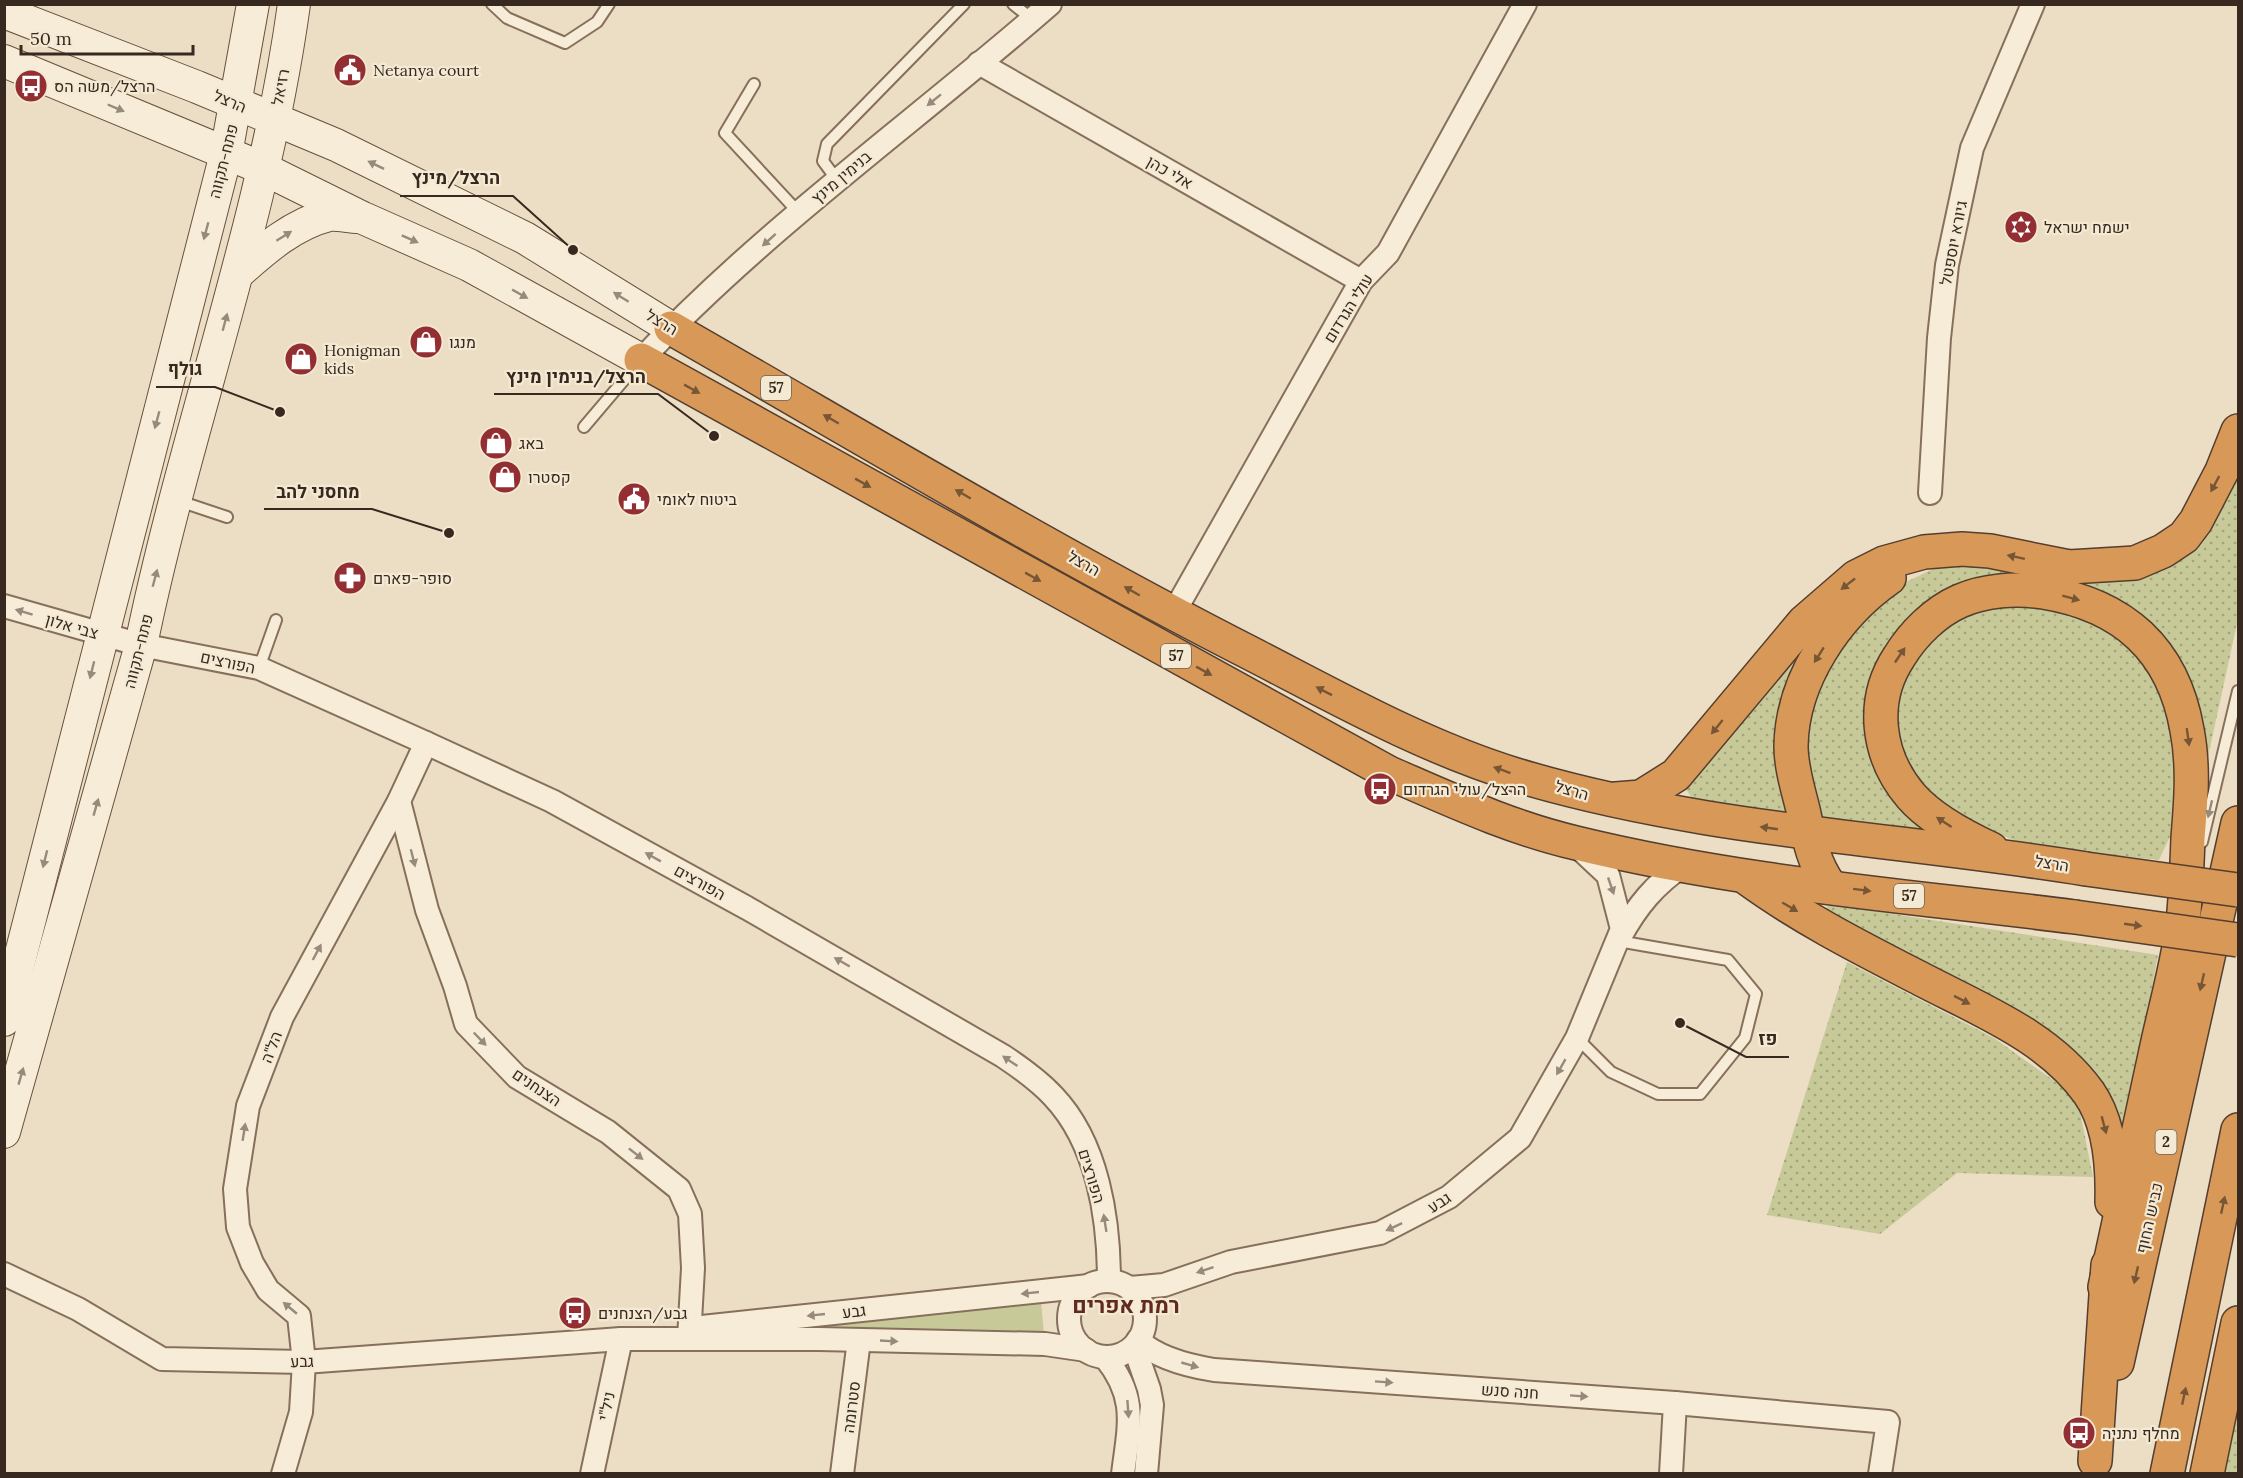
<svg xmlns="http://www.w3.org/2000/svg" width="2243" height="1478" font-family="Lora,Heebo,serif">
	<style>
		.grass { fill: url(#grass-dots) }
		.green { fill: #c7ca98 }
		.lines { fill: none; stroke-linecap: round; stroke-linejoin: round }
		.lane-casing { stroke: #86705b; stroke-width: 14 }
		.street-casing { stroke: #86705b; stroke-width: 26 }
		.secondary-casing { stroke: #68513e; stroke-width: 34 }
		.highway-casing { stroke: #543e2f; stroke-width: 36 }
		.lane { stroke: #f7ecd7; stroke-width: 10 }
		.street { stroke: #f7ecd7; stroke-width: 22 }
		.secondary { stroke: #f7ecd7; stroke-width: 32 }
		.highway { stroke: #d89958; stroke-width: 33 }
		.highway-bridge-casing { stroke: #543e2f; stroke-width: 36; stroke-linecap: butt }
		.highway-bridge { stroke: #d89958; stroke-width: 33 }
		.oneway { fill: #978a7b }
		.oneway2 { fill: #775636 }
		.labels { text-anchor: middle; stroke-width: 4.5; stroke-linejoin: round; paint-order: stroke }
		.shield { fill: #f4e9d3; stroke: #706355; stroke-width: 1.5 }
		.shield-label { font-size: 15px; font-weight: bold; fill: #37291f }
		.poi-label { font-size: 16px; fill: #37291f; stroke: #f4e9d3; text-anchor: start }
		.street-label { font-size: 16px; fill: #37291f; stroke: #f4e9d3 }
		.district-label { font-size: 22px; font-weight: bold; fill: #612a20; stroke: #f4e9d3 }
		.leader { fill: none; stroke: #37291f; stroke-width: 2 }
		.callout-dot { fill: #37291f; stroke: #f4e9d3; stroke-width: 2 }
		.callout-label { font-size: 18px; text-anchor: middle; font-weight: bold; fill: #37291f; stroke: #f4e9d3; stroke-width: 4.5; stroke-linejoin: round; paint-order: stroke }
	</style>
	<defs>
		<pattern id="grass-dots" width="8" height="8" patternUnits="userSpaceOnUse" patternTransform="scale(1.5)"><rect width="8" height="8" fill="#c7ca98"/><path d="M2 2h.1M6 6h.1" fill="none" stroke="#a2a47b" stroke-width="1.8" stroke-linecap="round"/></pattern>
	</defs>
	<rect width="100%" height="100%" fill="#ecdec4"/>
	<g class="grass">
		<path d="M2238,466V619L2204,775L2154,632L1983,581L1869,710L1958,837L1822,824L1805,748L1814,693L1846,639L1887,596L1908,581L1937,567L1963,563L2138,576Z"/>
		<path d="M2013,606L2054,609L2113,631L2152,671L2165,700L2173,732L2178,775L2174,828L2159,860C2130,857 2102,854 2073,851C2060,850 2045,850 2032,846C2002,837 1968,822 1942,804C1871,753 1887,651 1965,615C1980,608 1996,607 2013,606Z"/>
		<path d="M1811,629L1800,666L1798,824L1698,807L1681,782Z"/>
		<path d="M1828,904L2158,955L2122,1148L2117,1116L1825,913Z"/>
		<path d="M1847,962L1994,1038L2077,1097L2093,1177L1957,1173L1880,1234L1767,1215Z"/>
		<path d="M2238,1408V1473H2224Z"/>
	</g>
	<path class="green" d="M1041,1300L1044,1335L807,1325Z"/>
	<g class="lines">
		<g class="lane-casing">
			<g id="lane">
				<path d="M492,4L507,18L565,43L597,22L609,4"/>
				<path d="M1013,4L1033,20"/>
				<path d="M754,84L725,133L799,213"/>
				<path d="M837,180L823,161L827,144L964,4"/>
				<path d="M584,427L640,361"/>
				<path d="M179,501L227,517"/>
				<path d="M259,668L276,620"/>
				<path d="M2202,842L2238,691"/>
				<path d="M1577,1038L1611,1072L1658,1094H1700L1745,1038L1756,994L1728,960L1618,941"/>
			</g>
		</g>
		<g class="street-casing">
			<g id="street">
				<path d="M979,63L1361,281"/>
				<path d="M641,360C765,228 914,123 1050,4"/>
				<path d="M1930,493L1939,338L1947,265L1972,148L2033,4"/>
				<path d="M4,606L141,645L259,668L426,743L552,801L747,908L1003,1056C1021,1068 1038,1080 1053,1096C1098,1143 1109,1219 1109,1281"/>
				<path d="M1173,614L1361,281L1388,253L1525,4"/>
				<path d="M399,801L427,910L455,986L466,1024L517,1077L608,1132L679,1189L690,1214L693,1268L689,1339"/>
				<path d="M1620,937C1637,906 1655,884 1685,864"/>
				<path d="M4,1274L78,1309L162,1359L304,1362L621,1339H819L1045,1344L1086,1350"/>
				<circle cx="1107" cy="1319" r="38"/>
				<path d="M1130,1288L1164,1285L1231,1262L1380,1233L1449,1197L1520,1138L1577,1038L1622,929L1608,875L1577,846"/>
				<path d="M702,1327L1089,1286"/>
				<path d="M1138,1340C1157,1358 1189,1366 1214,1370L1675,1403L1888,1422L1880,1474"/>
				<path d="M1134,1346L1149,1389L1152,1405L1146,1474"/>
				<path d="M1105,1357C1138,1398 1129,1425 1123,1474"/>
				<path d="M283,1474L301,1412L304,1362L299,1316L268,1290L252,1263L238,1227L235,1189L248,1106L282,1017L399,801L426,743"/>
				<path d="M592,1474L621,1339"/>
				<path d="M842,1474L859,1340"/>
				<path d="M1671,1474L1675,1403"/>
			</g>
		</g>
		<g class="secondary-casing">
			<g id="secondary">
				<path d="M4,12L197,87L336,145L525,238L671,328"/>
				<path d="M4,61L262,168L363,218L469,265L641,360"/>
				<path d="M238,273C265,249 293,224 329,215C338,214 349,217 358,217"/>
				<path d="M4,1020L226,154L253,4"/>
				<path d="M4,1132L141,645C185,430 264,223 294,4"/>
			</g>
		</g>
		<g class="highway-casing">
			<g id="highway">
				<path d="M671,328C865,439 1057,555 1256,656C1341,700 1425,747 1516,775C1702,831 1895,838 2086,869"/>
				<path d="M641,360L1389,773C1449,799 1511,828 1576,843C1739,883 1909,896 2075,917"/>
				<path d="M1616,799L1641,797L1676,775L1804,622L1856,577L1884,563L1924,552L1962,549L1990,551L2069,567L2135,563L2163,551L2184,537L2196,521L2222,471L2238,431"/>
				<path d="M1991,849C1963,836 1931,819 1911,796C1877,756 1870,701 1899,657C1913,634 1935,612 1960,601C1985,590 2016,588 2043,592C2123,605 2173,649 2187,730C2194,766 2191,802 2188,838C2187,866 2186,894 2183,922C2178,963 2166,1005 2157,1046C2140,1126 2122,1207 2105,1287"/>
				<path d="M1748,879C1803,919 1865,950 1925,981C1983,1011 2050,1038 2089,1093C2110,1123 2113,1166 2112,1202"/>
				<path d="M1830,886C1814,865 1809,839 1804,814C1799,792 1791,769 1791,746C1792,680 1836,615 1889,578"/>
				<path d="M2117,1363L2238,823"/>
				<path d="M2095,1461L2108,1265"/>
				<path d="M2167,1474L2238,1130"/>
				<path d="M2207,1474L2238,1323"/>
			</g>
		</g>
		<use href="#lane" class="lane"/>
		<use href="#street" class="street"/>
		<use href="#secondary" class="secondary"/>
		<use href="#highway" class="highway"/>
		<g class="highway-bridge-casing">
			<g id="highway-bridge">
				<path d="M2086,869L2238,890"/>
				<path d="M2075,917L2238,940"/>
			</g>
		</g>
		<use href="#highway-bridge" class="highway-bridge"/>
	</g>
	<defs><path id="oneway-solid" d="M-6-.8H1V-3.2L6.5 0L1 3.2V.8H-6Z" transform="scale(1.5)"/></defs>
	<g class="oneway">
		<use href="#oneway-solid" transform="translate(934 100) rotate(141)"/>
		<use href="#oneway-solid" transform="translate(116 108) rotate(23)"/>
		<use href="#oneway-solid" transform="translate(376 165) rotate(-154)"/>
		<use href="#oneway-solid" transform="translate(206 231) rotate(105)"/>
		<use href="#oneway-solid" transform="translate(284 236) rotate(-32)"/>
		<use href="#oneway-solid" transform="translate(410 239) rotate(24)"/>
		<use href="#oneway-solid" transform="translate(769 240) rotate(138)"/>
		<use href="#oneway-solid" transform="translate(520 294) rotate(29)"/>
		<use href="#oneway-solid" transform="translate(621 297) rotate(-148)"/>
		<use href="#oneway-solid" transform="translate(225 322) rotate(-75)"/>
		<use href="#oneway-solid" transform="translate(157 420) rotate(105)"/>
		<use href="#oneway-solid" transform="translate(155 578) rotate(-75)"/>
		<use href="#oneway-solid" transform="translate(24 612) rotate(-163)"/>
		<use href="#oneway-solid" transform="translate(92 670) rotate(104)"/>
		<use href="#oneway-solid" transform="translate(96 807) rotate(-74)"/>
		<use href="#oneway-solid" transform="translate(2210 809) rotate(103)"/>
		<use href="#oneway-solid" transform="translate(653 857) rotate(-151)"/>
		<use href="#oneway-solid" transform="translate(413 858) rotate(76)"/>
		<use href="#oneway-solid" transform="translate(45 859) rotate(104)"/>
		<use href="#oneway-solid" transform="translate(1611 886) rotate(71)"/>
		<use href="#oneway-solid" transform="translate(317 952) rotate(-62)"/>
		<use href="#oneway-solid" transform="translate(842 962) rotate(-150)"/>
		<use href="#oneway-solid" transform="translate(480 1039) rotate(46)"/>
		<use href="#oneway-solid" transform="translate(1010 1061) rotate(-146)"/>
		<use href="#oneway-solid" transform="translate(1561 1067) rotate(120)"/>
		<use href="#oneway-solid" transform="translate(21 1076) rotate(-74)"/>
		<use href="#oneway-solid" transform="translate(244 1132) rotate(-81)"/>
		<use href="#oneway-solid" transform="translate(636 1154) rotate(38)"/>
		<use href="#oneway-solid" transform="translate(1105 1223) rotate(-99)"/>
		<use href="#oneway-solid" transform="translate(1394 1227) rotate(155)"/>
		<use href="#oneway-solid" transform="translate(1205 1270) rotate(162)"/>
		<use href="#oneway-solid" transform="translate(1030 1293) rotate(174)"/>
		<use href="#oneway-solid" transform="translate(290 1308) rotate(-140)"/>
		<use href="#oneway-solid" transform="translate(816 1315) rotate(174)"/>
		<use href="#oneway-solid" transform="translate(889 1341) rotate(3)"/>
		<use href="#oneway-solid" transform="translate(1190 1365) rotate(16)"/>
		<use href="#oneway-solid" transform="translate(1384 1382) rotate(4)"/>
		<use href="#oneway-solid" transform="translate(1579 1396) rotate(4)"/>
		<use href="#oneway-solid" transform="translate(1128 1409) rotate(86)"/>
	</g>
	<g class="oneway2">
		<use href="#oneway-solid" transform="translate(692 389) rotate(29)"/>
		<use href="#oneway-solid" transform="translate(831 419) rotate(-150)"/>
		<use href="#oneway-solid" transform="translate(863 483) rotate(29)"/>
		<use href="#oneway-solid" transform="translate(2215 484) rotate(118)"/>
		<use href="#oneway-solid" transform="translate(963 494) rotate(-150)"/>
		<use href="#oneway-solid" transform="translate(2016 557) rotate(-168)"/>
		<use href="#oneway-solid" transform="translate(1033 577) rotate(29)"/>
		<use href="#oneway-solid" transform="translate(1848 584) rotate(142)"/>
		<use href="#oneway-solid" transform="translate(1132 591) rotate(-150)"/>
		<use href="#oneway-solid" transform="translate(2071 598) rotate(15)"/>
		<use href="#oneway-solid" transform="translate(1819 655) rotate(122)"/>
		<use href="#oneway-solid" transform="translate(1900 655) rotate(-56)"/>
		<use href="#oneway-solid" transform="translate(1204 671) rotate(29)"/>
		<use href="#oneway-solid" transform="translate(1324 691) rotate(-153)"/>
		<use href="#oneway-solid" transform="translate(1717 727) rotate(129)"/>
		<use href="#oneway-solid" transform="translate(2188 737) rotate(82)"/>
		<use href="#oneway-solid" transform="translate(1502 770) rotate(-160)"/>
		<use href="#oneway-solid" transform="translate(1944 822) rotate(-147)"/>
		<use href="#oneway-solid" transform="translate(1769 828) rotate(-172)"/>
		<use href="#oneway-solid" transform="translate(1862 890) rotate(7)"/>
		<use href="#oneway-solid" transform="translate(1790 907) rotate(30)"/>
		<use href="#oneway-solid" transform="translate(2133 925) rotate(8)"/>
		<use href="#oneway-solid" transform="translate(2202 982) rotate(103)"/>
		<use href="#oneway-solid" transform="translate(1962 1000) rotate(27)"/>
		<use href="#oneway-solid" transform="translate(2104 1125) rotate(75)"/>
		<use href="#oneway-solid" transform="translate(2223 1205) rotate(-78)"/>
		<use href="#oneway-solid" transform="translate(2136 1275) rotate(103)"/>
		<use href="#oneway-solid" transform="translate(2184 1396) rotate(-78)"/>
	</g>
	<defs>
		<g id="civic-disc" transform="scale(1.725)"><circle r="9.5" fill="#932e33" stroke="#f4e9d3"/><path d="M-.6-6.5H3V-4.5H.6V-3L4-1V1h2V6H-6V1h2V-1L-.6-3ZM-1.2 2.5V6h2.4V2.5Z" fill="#fff"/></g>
		<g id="bus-disc" transform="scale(1.725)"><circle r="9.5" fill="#932e33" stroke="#f4e9d3"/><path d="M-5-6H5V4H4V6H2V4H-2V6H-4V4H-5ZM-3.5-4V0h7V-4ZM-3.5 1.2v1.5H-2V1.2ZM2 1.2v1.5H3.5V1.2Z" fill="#fff"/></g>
		<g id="synagogue-disc" transform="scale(1.725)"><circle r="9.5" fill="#932e33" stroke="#f4e9d3"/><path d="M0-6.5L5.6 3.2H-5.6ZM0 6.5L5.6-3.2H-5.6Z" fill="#fff"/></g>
		<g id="shop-disc" transform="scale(1.725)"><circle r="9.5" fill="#932e33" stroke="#f4e9d3"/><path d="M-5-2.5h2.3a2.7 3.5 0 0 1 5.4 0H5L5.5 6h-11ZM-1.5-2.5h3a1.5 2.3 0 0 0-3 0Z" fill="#fff"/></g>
		<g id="pharmacy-disc" transform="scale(1.725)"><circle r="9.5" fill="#932e33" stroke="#f4e9d3"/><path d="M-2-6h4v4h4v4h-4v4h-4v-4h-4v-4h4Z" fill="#fff"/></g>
	</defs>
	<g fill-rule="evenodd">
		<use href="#civic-disc" x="350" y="70"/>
		<use href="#bus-disc" x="31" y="86"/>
		<use href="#synagogue-disc" x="2021" y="227"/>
		<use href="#shop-disc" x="426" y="342"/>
		<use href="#shop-disc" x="301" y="359"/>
		<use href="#shop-disc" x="496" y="443"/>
		<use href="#shop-disc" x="505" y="477"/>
		<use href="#civic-disc" x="634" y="499"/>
		<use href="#pharmacy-disc" x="350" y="578"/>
		<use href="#bus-disc" x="1380" y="789"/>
		<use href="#bus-disc" x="575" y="1313"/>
		<use href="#bus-disc" x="2079" y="1433"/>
	</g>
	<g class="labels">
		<g class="shield">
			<rect x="761" y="376" width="30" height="24" rx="4.5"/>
			<rect x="1161" y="644" width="30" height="24" rx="4.5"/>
			<rect x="1894" y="884" width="30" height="24" rx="4.5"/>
			<rect x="2155.5" y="1130" width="21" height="24" rx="4.5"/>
		</g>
		<g class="shield-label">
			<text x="776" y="393">57</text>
			<text x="1176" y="661">57</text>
			<text x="1909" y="901">57</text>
			<text x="2166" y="1147">2</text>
		</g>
		<g class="poi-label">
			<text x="373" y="76">Netanya court</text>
			<text x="54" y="92">הרצל/משה הס</text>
			<text x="2044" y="233">ישמח ישראל</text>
			<text x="449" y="348">מנגו</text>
			<text x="324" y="356">Honigman<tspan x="324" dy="18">kids</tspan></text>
			<text x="519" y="449">באג</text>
			<text x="528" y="483">קסטרו</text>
			<text x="657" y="505">ביטוח לאומי</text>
			<text x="373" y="584">סופר-פארם</text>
			<text x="1403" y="795">הרצל/עולי הגרדום</text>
			<text x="598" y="1319">גבע/הצנחנים</text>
			<text x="2102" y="1439">מחלף נתניה</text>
		</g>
		<g class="street-label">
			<text transform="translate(280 87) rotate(-79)" y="6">רזיאל</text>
			<text transform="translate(230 101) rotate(23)" y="6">הרצל</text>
			<text transform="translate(223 161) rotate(-76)" y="6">פתח-תקווה</text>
			<text transform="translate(1170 172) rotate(30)" y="6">אלי כהן</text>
			<text transform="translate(841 177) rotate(-40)" y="6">בנימין מינץ</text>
			<text transform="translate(1953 243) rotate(-79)" y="6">גיורא יוספטל</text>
			<text transform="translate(1348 308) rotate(-58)" y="6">עולי הגרדום</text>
			<text transform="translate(662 322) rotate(31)" y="6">הרצל</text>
			<text transform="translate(1084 563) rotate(30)" y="6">הרצל</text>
			<text transform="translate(72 626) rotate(16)" y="6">צבי אלון</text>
			<text transform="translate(138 651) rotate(-76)" y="6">פתח-תקווה</text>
			<text transform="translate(228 662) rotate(12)" y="6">הפורצים</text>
			<text transform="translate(1572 790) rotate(16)" y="6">הרצל</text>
			<text transform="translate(2052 863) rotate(9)" y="6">הרצל</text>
			<text transform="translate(700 882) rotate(29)" y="6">הפורצים</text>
			<text transform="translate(271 1047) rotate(-69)" y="6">הל"ה</text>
			<text transform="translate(537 1087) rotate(34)" y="6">הצנחנים</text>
			<text transform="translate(1092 1176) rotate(73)" y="6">הפורצים</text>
			<text transform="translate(1439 1202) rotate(-32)" y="6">גבע</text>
			<text transform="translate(2149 1218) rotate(-77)" y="6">כביש החוף</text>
			<text transform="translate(854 1311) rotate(-6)" y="6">גבע</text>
			<text transform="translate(302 1361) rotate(-1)" y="6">גבע</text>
			<text transform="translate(1510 1391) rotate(4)" y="6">חנה סנש</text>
			<text transform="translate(606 1406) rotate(-78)" y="6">ניל"י</text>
			<text transform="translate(851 1407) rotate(-83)" y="6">סטרומה</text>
		</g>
		<g class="district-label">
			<text x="1126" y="1313">רמת אפרים</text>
		</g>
	</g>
	<path class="leader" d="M573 250L513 196H400M280 412L215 387H156M714 436L658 394H494M449 533L372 509H264M1680 1023L1746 1057H1789"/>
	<g class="callout-dot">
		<circle cx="573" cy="250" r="6"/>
		<circle cx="280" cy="412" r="6"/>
		<circle cx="714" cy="436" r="6"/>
		<circle cx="449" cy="533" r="6"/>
		<circle cx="1680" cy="1023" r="6"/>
	</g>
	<g class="callout-label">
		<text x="456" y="184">הרצל/מינץ</text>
		<text x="185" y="375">גולף</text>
		<text x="576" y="383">הרצל/בנימין מינץ</text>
		<text x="318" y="498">מחסני להב</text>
		<text x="1768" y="1045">פז</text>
	</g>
	<rect width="2243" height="1478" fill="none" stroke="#37291f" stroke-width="12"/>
	<path d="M21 45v9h172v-9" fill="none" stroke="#37291f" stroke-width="3"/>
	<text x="30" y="45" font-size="18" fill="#37291f" stroke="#f4e9d3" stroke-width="4.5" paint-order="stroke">50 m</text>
</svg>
